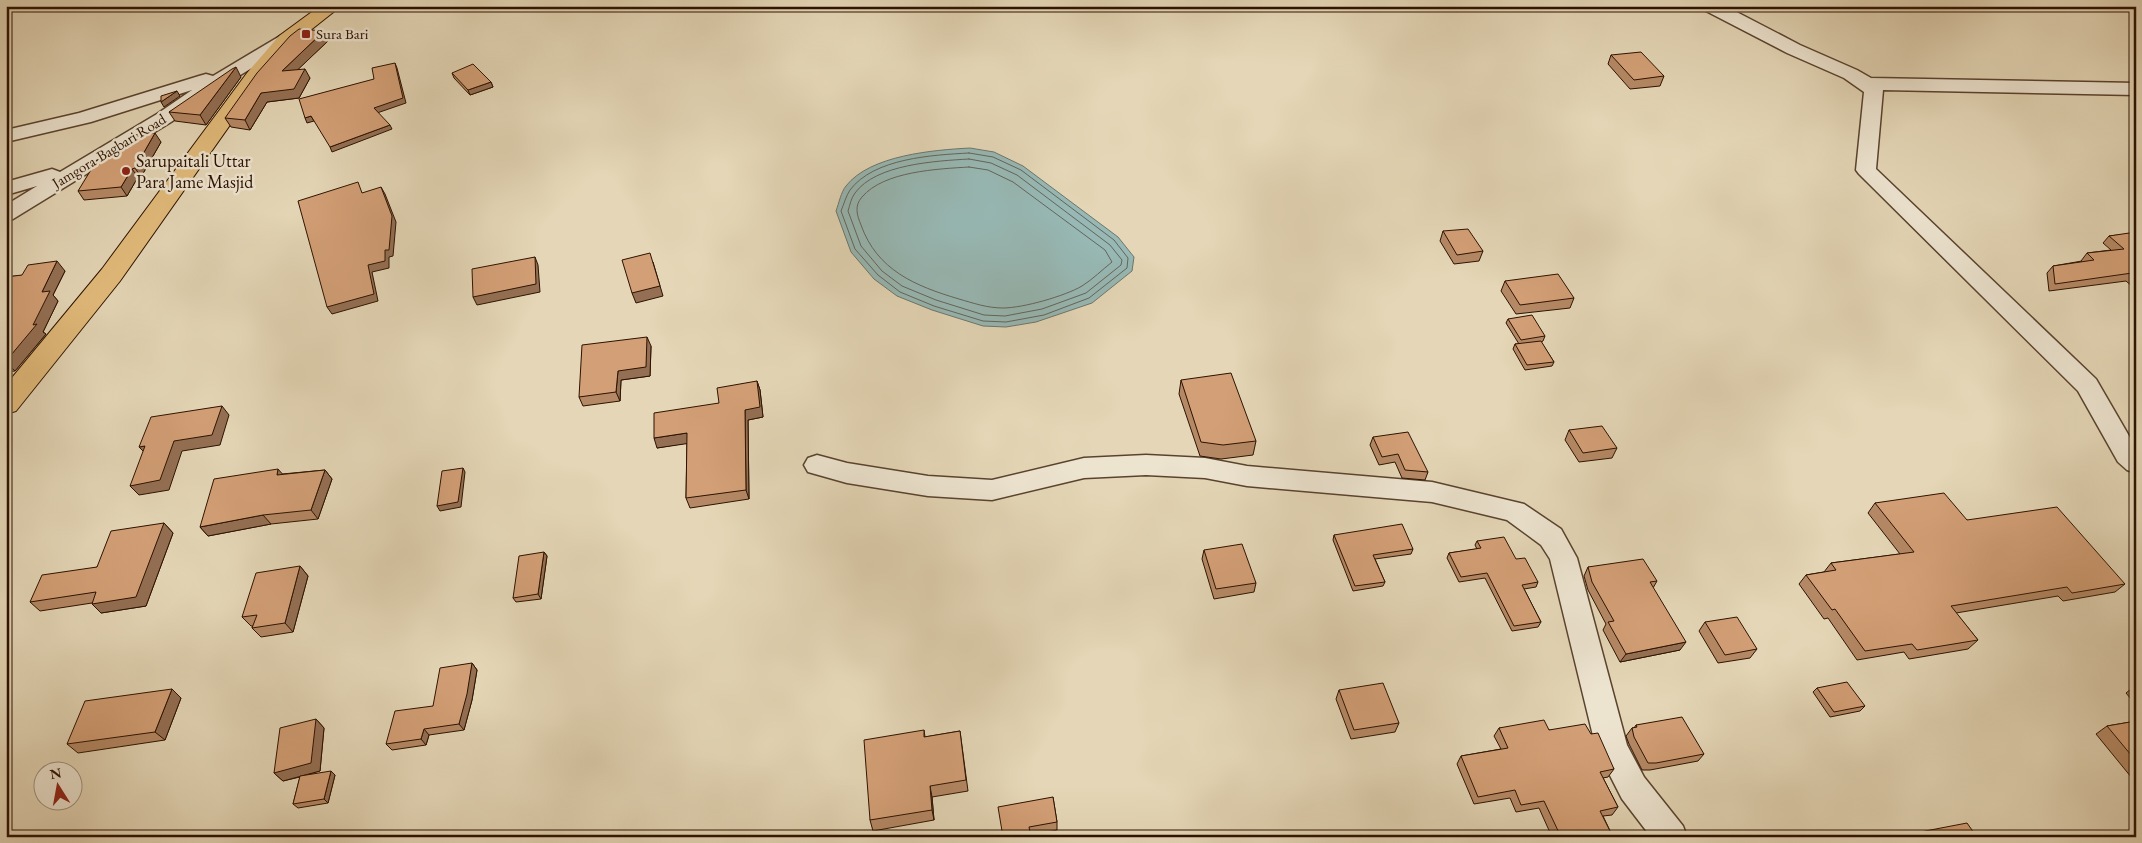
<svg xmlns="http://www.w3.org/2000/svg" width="2142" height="843" font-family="'EB Garamond',serif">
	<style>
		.water { fill: #97b8b4; stroke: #6c766c }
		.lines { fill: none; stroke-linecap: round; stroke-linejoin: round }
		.shore { stroke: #62655a; stroke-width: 1 }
		.minor-casing { stroke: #5a432e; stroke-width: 3 }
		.major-casing { stroke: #2c1201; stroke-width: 2 }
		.minor { fill: #ede4d0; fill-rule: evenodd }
		.major { fill: #e2bb7b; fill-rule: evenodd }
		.wall { fill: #b58965; stroke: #2c1201 }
		.shaded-wall { fill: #946f53; stroke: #2c1201 }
		.building { fill: #d39f76; stroke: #2c1201 }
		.poi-dot { fill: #8f2418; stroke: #ede4d0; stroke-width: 2 }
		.labels { text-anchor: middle; stroke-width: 5; stroke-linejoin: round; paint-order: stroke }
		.far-poi-label { font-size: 15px; fill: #2c1201; stroke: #ede4d0; text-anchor: start }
		.far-street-label { font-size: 15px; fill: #2c1201; stroke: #ede4d0 }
		.poi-label { font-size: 18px; fill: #2c1201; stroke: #ede4d0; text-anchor: start }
	</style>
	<rect width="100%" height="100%" fill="#e4d6b6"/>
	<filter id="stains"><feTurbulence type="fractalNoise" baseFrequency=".004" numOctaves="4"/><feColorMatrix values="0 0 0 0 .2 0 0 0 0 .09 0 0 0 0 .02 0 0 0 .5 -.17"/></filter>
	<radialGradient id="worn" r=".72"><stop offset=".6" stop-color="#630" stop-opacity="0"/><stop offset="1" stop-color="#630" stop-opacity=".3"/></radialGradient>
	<path class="water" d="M970,148L994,152L1023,166L1118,237L1134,257L1132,271L1092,303L1036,322L1006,327L983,326L932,310L897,296L874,279L851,252L836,211C839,203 841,192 846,186C870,155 934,150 970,148Z"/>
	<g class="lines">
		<g class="shore">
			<path d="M969,153L993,157L1021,170L1114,240L1128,258L1127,268L1089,298L1044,315L1006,322L983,321L934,306L900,292L878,275L855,249L841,211C844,204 846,196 850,190C874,158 933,155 969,153Z"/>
			<path d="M969,159L991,163L1017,175L1110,245L1122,260L1121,265L1086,293L1042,309L1005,316L984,315L936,300L902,286L882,271L861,246L848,211C850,205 851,198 855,193C876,164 936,161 969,159Z"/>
			<path d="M969,167L988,170L1013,182L1105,250L1112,262C1102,270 1093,279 1082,286C1065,296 1023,308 1003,308C987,308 973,303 959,299C915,286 877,270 861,225C857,215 854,206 862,197C884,171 938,169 969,167Z"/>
		</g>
		<g class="minor-casing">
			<g id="minor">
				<path d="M1702,6H1725L1800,45L1857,70L1871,78L2136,83V95L1883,90L1876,169L2096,379L2136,448V473L2127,470L2118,462L2078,391L1859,174L1856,170L1864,92L1844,78L1787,53L1704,10Z"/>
				<path d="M286,35L292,36L295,40L292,44L237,77L171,122L13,219L6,221V205L37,186L6,195V182L52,169L60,172L157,114L192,90L91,122L6,142V130L79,113L199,76L206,74L213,76L280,36Z"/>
				<path d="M817,455L847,463L928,476L992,480L1084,458L1146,455L1205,458L1247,466L1432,482L1524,504L1561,529L1577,558L1627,745L1644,777L1683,826L1687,837H1651L1622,799L1596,748L1550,559L1541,545L1507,520L1432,502L1247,486L1205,478L1146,475L1084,478L992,500L928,496L847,483L808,472L804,465L808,458Z"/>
			</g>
		</g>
		<g class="major-casing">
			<path id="major" d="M320,6H341L293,44L261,81L120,281L16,411L6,414V385L102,269L247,73L279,36Z"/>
		</g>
		<use href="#minor" class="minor"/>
		<use href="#major" class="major"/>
	</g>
	<g class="wall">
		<path d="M324,31L329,40L298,69L310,78L299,98L267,102L250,130L231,127L225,118Z"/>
		<path d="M1611,55L1664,76L1660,86L1630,89L1608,64Z"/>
		<path d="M452,73L491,82L493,87L470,95L454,78Z"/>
		<path d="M241,77L206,125L175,121L169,112Z"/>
		<path d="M161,142L141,177H138L127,196L84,200L78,191L118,153Z"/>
		<path d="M1443,231L1483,251L1479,261L1454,264L1440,241Z"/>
		<path d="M2136,233V286L2133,287L2126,281L2049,291L2047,273L2053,266L2082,261H2081L2087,253L2111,250L2103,243L2109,236Z"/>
		<path d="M65,271L53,295L58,301L43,332L46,334L15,371L6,372V277Z"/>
		<path d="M1505,281L1574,298L1570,308L1516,314L1501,291Z"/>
		<path d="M1508,319L1545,336L1543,341L1541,342L1554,362L1552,366L1525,370L1513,349L1515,344H1519L1506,323Z"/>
		<path d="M651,346L650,376L621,380L620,401L583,406L579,397Z"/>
		<path d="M2136,347V353L2133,350Z"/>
		<path d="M1181,380L1256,441L1253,455L1221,459L1200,456L1179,394Z"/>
		<path d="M757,381L760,390L763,417L748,420L749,499L690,508L686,498L687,443L657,448L719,403Z"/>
		<path d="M1569,430L1617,448L1612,458L1579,462L1565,440Z"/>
		<path d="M1373,437L1428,472L1425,480L1402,478L1395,462L1379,465L1370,445Z"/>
		<path d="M325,470L332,479L318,519L271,524L208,536L200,527L282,474Z"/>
		<path d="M1875,503L1967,520L2125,584L2115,592L2063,601L2058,596L1956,613L1978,640L1968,649L1909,659L1904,652L1857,660L1828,618L1824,619L1799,584L1806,575L1824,572L1831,563L1900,554L1868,513Z"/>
		<path d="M164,523L173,533L146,606L101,613L92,603L40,611L30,602L97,567Z"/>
		<path d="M1334,535L1413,549L1411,554L1375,559L1385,582L1383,586L1353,591L1333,540Z"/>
		<path d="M1477,541L1516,559L1538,582L1536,587L1524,589L1541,622L1538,627L1512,631L1485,578L1459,582L1447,558L1449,553L1477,549L1475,545Z"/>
		<path d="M1204,550L1256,583L1254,592L1214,599L1202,559Z"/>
		<path d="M544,552L547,556L541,599L516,602L513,598Z"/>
		<path d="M300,566L308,576L293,632L261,637L252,628L253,626H251L242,617Z"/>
		<path d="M1588,567L1657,581L1653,588L1680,650L1620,662L1603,630L1606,624L1588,590L1584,576Z"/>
		<path d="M1705,622L1757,649L1750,658L1718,663L1699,631Z"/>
		<path d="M472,663L477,670L472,700L464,730L429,735L426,745L392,750L386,744L433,706Z"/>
		<path d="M2136,685V705L2126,693Z"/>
		<path d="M1817,688L1865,706L1860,711L1830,717L1813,692Z"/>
		<path d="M172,689L181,698L165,740L78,753L67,744Z"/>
		<path d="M1339,690L1399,723L1395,732L1351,739L1336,699Z"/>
		<path d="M316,719L324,728L320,771L309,774L335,775L328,803L298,808L293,804L300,777L283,781L274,773Z"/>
		<path d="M2136,721V783L2096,734L2107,726Z"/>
		<path d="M1636,725L1704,754L1698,761L1650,770H1642L1629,744L1626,736L1632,728H1634Z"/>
		<path d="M1499,728L1549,730L1591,734L1614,769L1608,777L1603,778L1618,807L1612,815L1603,816L1613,837H1552L1539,808L1516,812L1510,798L1474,804L1457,764L1461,756L1501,749L1494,736Z"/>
		<path d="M924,730L925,737L960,731L968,791L932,797L934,820L873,831L870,820Z"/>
		<path d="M1053,797L1057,822V830L1031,835L1003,837Z"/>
		<path d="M2131,833L2136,837H2124Z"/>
	</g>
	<g class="shaded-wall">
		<path d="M324,31L329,40L287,80L282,71Z"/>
		<path d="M395,63L397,68L406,103L377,113L374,108Z"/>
		<path d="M236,67L241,77L206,125L200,115Z"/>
		<path d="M305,69L310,78L299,98L267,102L250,130L245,120L261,93Z"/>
		<path d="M491,82L493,87L470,95L468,90Z"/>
		<path d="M177,91L180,96L164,107L161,102Z"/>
		<path d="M311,116L314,121L307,123L305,118Z"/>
		<path d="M390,125L392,129L332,152L330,147Z"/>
		<path d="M155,133L161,142L141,177L135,168Z"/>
		<path d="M132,169L138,177L127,196L121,187Z"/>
		<path d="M381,187L385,194L396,222L393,256L389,257V268L372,272L378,301L332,314L327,307L368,265Z"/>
		<path d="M535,257L538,265L540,292L477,305L473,297Z"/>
		<path d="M57,261L65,271L53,295L58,301L43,332L46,334L15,371L6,362L33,325L42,292Z"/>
		<path d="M653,262L663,296L636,303L632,293Z"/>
		<path d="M647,337L651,346L650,376L621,380L620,401L616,392L618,371Z"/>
		<path d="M757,381L760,390L763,417L748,420L749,499L746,490L745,410Z"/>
		<path d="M222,406L229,415L220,445L182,451L169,490L139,495L130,486L174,441Z"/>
		<path d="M687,433L691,443L657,448L654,438Z"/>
		<path d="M145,446L148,456L139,447Z"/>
		<path d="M463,468L465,472L461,507L440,511L437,506Z"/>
		<path d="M278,469L286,478L277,475Z"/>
		<path d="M325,470L332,479L318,519L311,510Z"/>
		<path d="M263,515L271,524L208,536L200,527Z"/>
		<path d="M164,523L173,533L146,606L101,613L92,604Z"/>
		<path d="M544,552L547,556L541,599L538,594Z"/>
		<path d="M300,566L308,576L293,632L285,623Z"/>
		<path d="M1686,642L1680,650L1620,662L1626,654Z"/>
		<path d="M472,663L477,670L472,700L464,730L459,724Z"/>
		<path d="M172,689L181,698L165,740L155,732Z"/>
		<path d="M316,719L324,728L320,771L283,781L274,773Z"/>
		<path d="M424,729L429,735L426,745L421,739Z"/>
		<path d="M331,771L335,775L328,803L324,799Z"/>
		<path d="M930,786L932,797L934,820L932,810Z"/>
	</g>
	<g class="building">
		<path d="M299,29L324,31L282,71L305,69L294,89L261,93L245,120L225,118L257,73L290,36Z"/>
		<path d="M1641,52L1664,76L1634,80L1611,55Z"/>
		<path d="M395,63L403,98L374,108L390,125L330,147L311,116L305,118L299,99L374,79L372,68Z"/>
		<path d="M473,64L491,82L468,90L452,73Z"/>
		<path d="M236,67L200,115L169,112L232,69Z"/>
		<path d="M177,91L161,102V96Z"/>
		<path d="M155,133L135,168L132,169L121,187L78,191L100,155L118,153L126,140L134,135Z"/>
		<path d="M358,182L362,193L381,187L392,216L389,250H385V261L368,265L374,294L327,307L298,201Z"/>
		<path d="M1468,229L1483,251L1457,255L1443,231Z"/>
		<path d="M2136,232V276L2132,273L2055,284L2053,266L2094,260L2087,253L2124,249L2109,236Z"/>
		<path d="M650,253L660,286L632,293L622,260Z"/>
		<path d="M535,257L536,284L473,297L472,269Z"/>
		<path d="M57,261L42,292L50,291L33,325L37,324L6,361V277L22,275L28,265Z"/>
		<path d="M1558,274L1574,298L1520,305L1505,281Z"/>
		<path d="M1532,315L1545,336L1521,340L1508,319Z"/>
		<path d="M647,337L646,367L618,371L616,392L579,397L582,345Z"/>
		<path d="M1541,341L1554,362L1527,365L1515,344Z"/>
		<path d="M1231,373L1256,441L1223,445L1201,442L1181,380Z"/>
		<path d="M757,381L760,407L745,410L746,490L686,498L687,433L654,438V413L719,403L717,388Z"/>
		<path d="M222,406L212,435L174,441L160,480L130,486L145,446L139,447L151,417Z"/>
		<path d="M1602,426L1617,448L1583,453L1569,430Z"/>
		<path d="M1408,432L1428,472L1405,470L1398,454L1382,457L1373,437Z"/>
		<path d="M463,468L458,502L437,506L442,471Z"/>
		<path d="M278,469L277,475L325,470L311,510L263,515L200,527L214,479Z"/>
		<path d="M1944,493L1967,520L2057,507L2125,584L2072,593L2067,587L1951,606L1978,640L1917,650L1912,644L1865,651L1835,609L1832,610L1806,575L1836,570L1831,563L1914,552L1875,503Z"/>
		<path d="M164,523L136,597L92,604L96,592L30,602L42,575L97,567L111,531Z"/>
		<path d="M1402,524L1413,549L1373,555L1385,582L1355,586L1334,535Z"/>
		<path d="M1504,537L1516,559L1525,558L1538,582L1522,585L1541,622L1514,626L1487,573L1461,577L1449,553L1481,548L1477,541Z"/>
		<path d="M1242,544L1256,583L1216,589L1204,550Z"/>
		<path d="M544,552L538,594L513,598L519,556Z"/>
		<path d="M1643,559L1657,581L1650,582L1686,642L1626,654L1608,622L1614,621L1592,582L1588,567Z"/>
		<path d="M300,566L285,623L252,628L257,615L242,617L256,573Z"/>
		<path d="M1737,617L1757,649L1725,655L1705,622Z"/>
		<path d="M472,663L467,694L459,724L424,729L421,739L386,744L395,711L433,706L440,668Z"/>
		<path d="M1847,682L1865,706L1834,712L1817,688Z"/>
		<path d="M1383,683L1399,723L1354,730L1339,690Z"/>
		<path d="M172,689L155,732L67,744L85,701Z"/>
		<path d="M1682,717L1704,754L1656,763H1648L1634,737L1632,728L1637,727L1636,725Z"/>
		<path d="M316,719L311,763L274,773L280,728Z"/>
		<path d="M1544,720L1549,730L1585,724L1591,734L1598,733L1614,769L1600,772L1618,807L1600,811L1613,837H1561L1544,801L1521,805L1515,790L1478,797L1461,756L1508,748L1499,728Z"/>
		<path d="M2136,721V761L2107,726Z"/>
		<path d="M924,730V737L960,731L966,780L930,786L932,810L870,820L864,740Z"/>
		<path d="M331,771L324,799L293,804L300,776Z"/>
		<path d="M1053,797L1057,822L1029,827L1031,837H1003L998,807Z"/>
		<path d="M1967,823L1977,837H1894Z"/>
		<path d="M2136,832V837H2134L2131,833Z"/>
	</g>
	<g class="poi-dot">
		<rect x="301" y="29" width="10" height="10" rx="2.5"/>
		<circle cx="126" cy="171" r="5"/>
	</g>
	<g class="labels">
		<g class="far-poi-label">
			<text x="316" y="39">Sura Bari</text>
		</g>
		<g class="far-street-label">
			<text transform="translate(109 151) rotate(-31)" y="5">Jamgora-Bagbari Road</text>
		</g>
		<g class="poi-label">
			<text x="136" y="167">Sarupaitali Uttar<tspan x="136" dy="21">Para Jame Masjid</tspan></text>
		</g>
	</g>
	<rect width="2142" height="843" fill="none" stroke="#e4d6b6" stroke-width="25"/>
	<rect x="8" y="8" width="2127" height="828" fill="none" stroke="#2c1201" stroke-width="2.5"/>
	<rect x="12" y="12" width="2117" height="818" fill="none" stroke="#2c1201"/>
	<g transform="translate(58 786) rotate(349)"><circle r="24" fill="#ede4d0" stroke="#a0907d"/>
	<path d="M0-4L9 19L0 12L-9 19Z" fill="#8f2418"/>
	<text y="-8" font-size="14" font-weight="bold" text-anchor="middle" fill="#2c1201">N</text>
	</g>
	<rect width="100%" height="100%" filter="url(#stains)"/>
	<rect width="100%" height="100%" fill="url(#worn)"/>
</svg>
